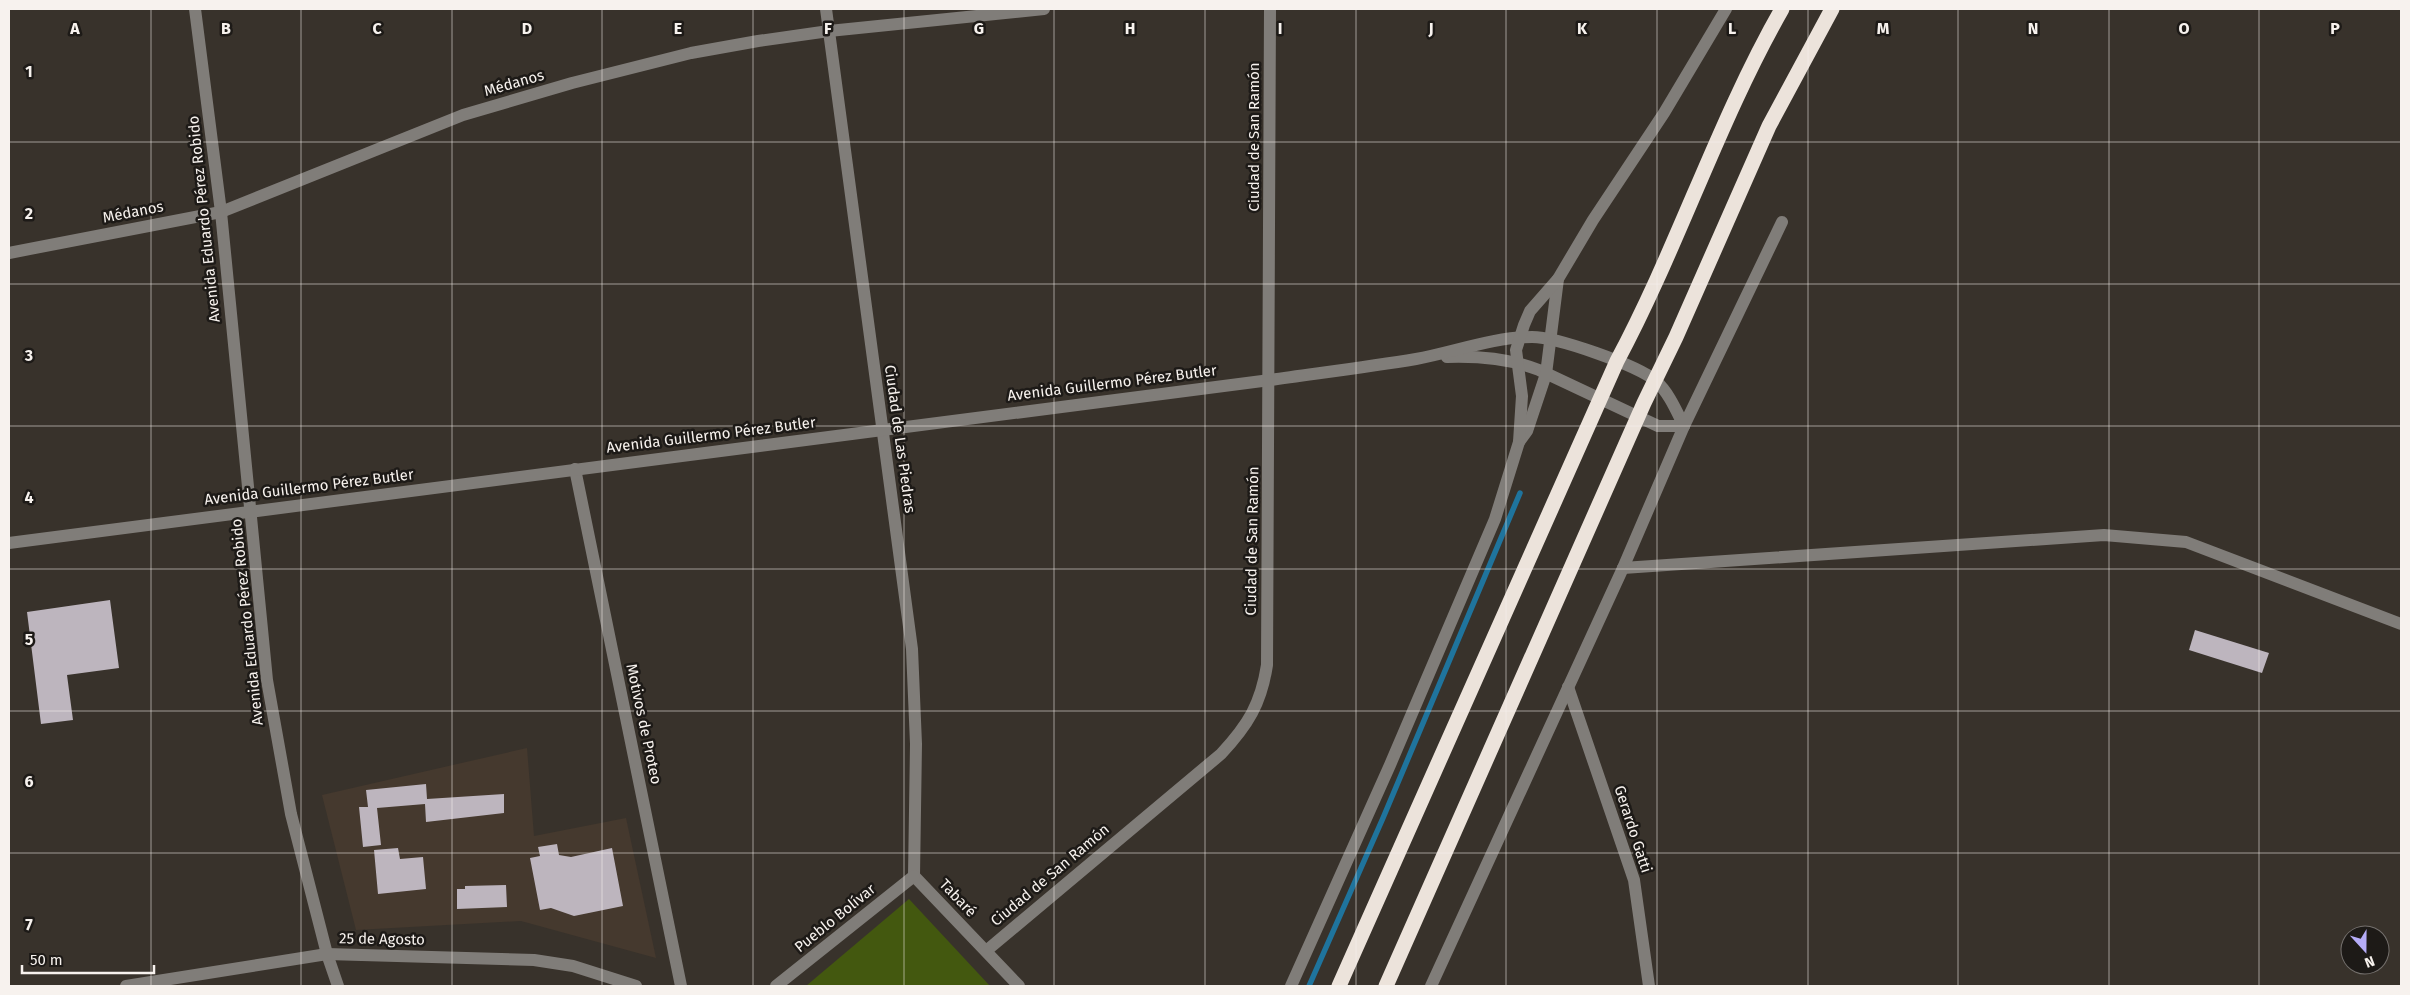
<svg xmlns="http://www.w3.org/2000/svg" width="2410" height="995" font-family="'Fira Sans',sans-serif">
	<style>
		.built { fill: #45392e }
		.green { fill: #43580f }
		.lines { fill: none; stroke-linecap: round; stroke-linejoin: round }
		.stream { stroke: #1f749d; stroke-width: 5.5 }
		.building { fill: #bdb5be }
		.minor { stroke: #807d79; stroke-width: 12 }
		.highway { stroke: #ece3db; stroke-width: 15 }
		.grid { fill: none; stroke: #f7f2ee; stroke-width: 1; stroke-opacity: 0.55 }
		.labels { text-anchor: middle; stroke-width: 5; stroke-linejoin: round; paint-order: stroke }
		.street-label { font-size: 15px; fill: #f7f2ee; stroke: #1d1a17 }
		.grid-label { font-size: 16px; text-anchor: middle; font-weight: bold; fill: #f7f2ee; stroke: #1d1a17; stroke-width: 5; stroke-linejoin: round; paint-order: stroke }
	</style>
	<rect width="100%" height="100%" fill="#38322b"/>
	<path class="built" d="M527,748L534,836L626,818L656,958L521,921L356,930L322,795Z"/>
	<path class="green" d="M909,899L990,986H806Z"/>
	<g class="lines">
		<path class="stream" d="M1309,986L1383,818L1520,493"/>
	</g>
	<g class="building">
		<path d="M110,600L119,668L67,675L73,720L41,724L27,612Z"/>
		<path d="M2195,630L2269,653L2262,673L2189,650Z"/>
		<path d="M426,784L427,799L504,794V813L426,822L425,804L377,808L381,845L363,847L359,807H368L366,790Z"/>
		<path d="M557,844L559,855L571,857L612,848L623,906L574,916L551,908L540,910L530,858L540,856L538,847Z"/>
		<path d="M398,848L400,859L423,857L426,889L378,894L374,850Z"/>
		<path d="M506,885L507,907L457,909V889H465V886Z"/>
	</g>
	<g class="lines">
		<g class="minor">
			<path d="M195,9L221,212L267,680L291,814L327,954L338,986"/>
			<path d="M826,9L912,649L916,744L914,876"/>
			<path d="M9,253L221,212L463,115L572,83L691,53L758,41L829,31L1044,9"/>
			<path d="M1447,357C1478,356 1509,358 1539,370L1658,426H1684"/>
			<path d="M1519,442L1527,431L1546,374L1558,279"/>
			<path d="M575,469L681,986"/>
			<path d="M9,543L1270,380C1319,373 1368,367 1416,359C1454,352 1493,337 1532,337C1557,337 1637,365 1656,381C1669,393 1676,410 1684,426"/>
			<path d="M1623,568L2104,535L2186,542L2401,624"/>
			<path d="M1568,687L1634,880L1649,986"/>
			<path d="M914,876L1019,986"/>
			<path d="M986,951L1221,754C1248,725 1261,704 1267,665L1270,9"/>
			<path d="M126,986L327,954L534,960L573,966L636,986"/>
			<path d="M776,986L914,876"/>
			<path d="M1291,986L1390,765L1495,519L1519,442L1522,396L1516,350L1524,325L1530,311L1558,279L1593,220L1664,113L1726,9"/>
			<path d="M1431,986L1623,568L1684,426L1782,222"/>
		</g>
		<g class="highway">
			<path d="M1339,986L1617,361C1678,247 1718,121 1782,9"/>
			<path d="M1386,986L1644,403L1676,337L1769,126L1832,9"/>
		</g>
	</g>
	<path class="grid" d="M151,9V986M301,9V986M452,9V986M602,9V986M753,9V986M904,9V986M1054,9V986M1205,9V986M1356,9V986M1506,9V986M1657,9V986M1808,9V986M1958,9V986M2109,9V986M2259,9V986M9,142H2401M9,284H2401M9,426H2401M9,569H2401M9,711H2401M9,853H2401"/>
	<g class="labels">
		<g class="street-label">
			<text transform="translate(514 83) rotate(-16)" y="5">Médanos</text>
			<text transform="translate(1254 137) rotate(-90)" y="5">Ciudad de San Ramón</text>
			<text transform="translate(133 212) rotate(-11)" y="5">Médanos</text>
			<text transform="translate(204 219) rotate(-96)" y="5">Avenida Eduardo Pérez Robido</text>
			<text transform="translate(1112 383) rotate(-7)" y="5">Avenida Guillermo Pérez Butler</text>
			<text transform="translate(711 435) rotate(-7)" y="5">Avenida Guillermo Pérez Butler</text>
			<text transform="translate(900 439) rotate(82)" y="5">Ciudad de Las Piedras</text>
			<text transform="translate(309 487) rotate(-7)" y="5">Avenida Guillermo Pérez Butler</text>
			<text transform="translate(1252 541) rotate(-89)" y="5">Ciudad de San Ramón</text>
			<text transform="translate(247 622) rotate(-96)" y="5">Avenida Eduardo Pérez Robido</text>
			<text transform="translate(644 724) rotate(78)" y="5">Motivos de Proteo</text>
			<text transform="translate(1633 829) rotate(72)" y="5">Gerardo Gatti</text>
			<text transform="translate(1050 875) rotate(-40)" y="5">Ciudad de San Ramón</text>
			<text transform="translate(958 898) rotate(46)" y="5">Tabaré</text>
			<text transform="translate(835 918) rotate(-39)" y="5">Pueblo Bolívar</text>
			<text transform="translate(382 939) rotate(1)" y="5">25 de Agosto</text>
		</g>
	</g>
	<g class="grid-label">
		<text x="75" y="34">A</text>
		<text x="226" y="34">B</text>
		<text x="377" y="34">C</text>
		<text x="527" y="34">D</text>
		<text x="678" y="34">E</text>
		<text x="828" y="34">F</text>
		<text x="979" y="34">G</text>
		<text x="1130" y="34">H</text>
		<text x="1280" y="34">I</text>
		<text x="1431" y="34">J</text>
		<text x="1582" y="34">K</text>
		<text x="1732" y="34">L</text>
		<text x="1883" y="34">M</text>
		<text x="2033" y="34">N</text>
		<text x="2184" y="34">O</text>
		<text x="2335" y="34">P</text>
		<text x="29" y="77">1</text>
		<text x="29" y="219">2</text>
		<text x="29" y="361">3</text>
		<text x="29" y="503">4</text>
		<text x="29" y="645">5</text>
		<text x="29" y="787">6</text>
		<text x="29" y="930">7</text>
	</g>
	<rect width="2410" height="995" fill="none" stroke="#f7f2ee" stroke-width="20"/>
	<g transform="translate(2365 950) rotate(159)"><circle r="24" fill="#1d1a17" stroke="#74706d"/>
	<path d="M0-4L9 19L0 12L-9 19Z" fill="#b5acf8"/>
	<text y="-8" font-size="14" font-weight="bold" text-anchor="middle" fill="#f7f2ee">N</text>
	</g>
	<path d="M22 965v8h132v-8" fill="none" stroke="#f7f2ee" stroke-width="2.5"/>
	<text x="30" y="965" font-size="15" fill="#f7f2ee" stroke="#1d1a17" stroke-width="4" paint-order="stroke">50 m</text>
</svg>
